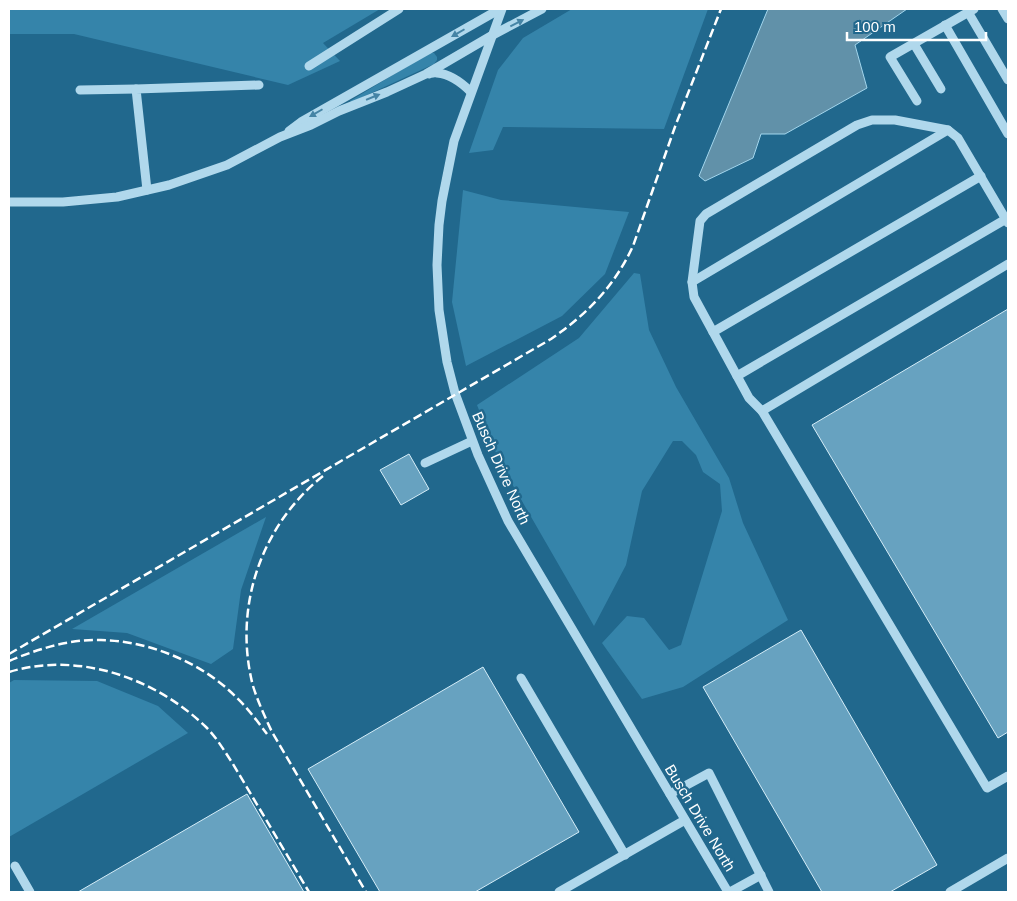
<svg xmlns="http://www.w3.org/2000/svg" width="1017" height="901" font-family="Helvetica,sans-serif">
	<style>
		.green { fill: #3584aa }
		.water { fill: #6191a9; stroke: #a3d6ed }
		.building { fill: #67a2c0; stroke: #d5edf8 }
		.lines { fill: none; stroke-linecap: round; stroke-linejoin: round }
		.minor { stroke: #b0d8ec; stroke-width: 9 }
		.rail { stroke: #fff; stroke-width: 2.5; stroke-dasharray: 9 4; stroke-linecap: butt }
		.oneway { fill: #4584a5 }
		.labels { text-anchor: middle; stroke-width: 5; stroke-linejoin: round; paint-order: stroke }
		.street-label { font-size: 15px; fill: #fff; stroke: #21688d }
	</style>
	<rect width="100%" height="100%" fill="#21688d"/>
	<g class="green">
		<path d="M9,9H380L323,43L340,61L288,85L74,34H9Z"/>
		<path d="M572,9H708L664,129L503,127L493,150L469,153L498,70L523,38Z"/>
		<path d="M429,53H434L437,57V60L434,64L354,101L351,102L350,101Z"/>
		<path d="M463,190L501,200L629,212L605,274L562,316L466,366L452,302Z"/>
		<path d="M634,273L640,274L649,330L676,387L729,478L743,523L788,620L683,687L642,699L602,643L627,616L644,618L669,650L681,645L722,511L720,484L703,472L696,455L682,441H673L642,491L626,565L594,626L500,463L477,405L579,338Z"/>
		<path d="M266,517L241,590L233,649L211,664L127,633L72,629Z"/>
		<path d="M14,680L97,681L158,706L188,733L9,837V683Z"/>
	</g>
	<path class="water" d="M768,9H907L855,45L867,88L785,134H761L753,158L705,181L699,176Z"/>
	<g class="building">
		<path d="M1008,309V732L998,738L812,425Z"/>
		<path d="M409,454L429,489L401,505L380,470Z"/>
		<path d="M801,630L937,865L890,892H822L703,687Z"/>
		<path d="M483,667L579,832L475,892H380L308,769Z"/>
		<path d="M247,794L304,892H78Z"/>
	</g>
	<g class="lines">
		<g class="minor">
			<path d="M502,9L454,141L442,201L439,225L437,265L439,310L447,362L455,393L478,455L508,521L728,892"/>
			<path d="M1002,9L1008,19"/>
			<path d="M968,12L1008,80"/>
			<path d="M945,25L1008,134"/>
			<path d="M914,44L941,89"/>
			<path d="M309,66L399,9"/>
			<path d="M429,74C432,73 434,72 437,73C450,74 463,84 471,92"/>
			<path d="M80,90L136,89"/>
			<path d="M917,101L890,57L974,9"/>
			<path d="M289,131L301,122L500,9"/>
			<path d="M147,190L136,89L259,85"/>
			<path d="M9,202H63L117,197L169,185L227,165L280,137L311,125L339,111L387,92L426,74L491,36L542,9"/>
			<path d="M1008,264L762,411L987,788L1008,776"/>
			<path d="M692,282L948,130"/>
			<path d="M713,332L981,176"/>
			<path d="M737,376L1006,219"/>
			<path d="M762,411L749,398L694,297L692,282L700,221L706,214L857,125L872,120H895L948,130L958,138L1008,223"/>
			<path d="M425,463L472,441"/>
			<path d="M521,678L625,855"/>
			<path d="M670,794L709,773L769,892"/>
			<path d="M15,866L30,892"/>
			<path d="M559,892L685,820"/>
			<path d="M730,892L761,875"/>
			<path d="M950,892L1008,858"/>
		</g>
		<g class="rail">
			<path d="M323,476C260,526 233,609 253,686C258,702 265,717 272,732L366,892"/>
			<path d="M9,654L551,339C587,314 614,287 633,246L676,124L721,9"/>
			<path d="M9,661C38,649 69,639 101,640C149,641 201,662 235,696C247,707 257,721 267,734"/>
			<path d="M9,672C79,651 155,678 206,727C217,738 225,752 233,764L309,892"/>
		</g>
	</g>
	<defs><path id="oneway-solid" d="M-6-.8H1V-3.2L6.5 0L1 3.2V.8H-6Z" transform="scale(1.25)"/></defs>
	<g class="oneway">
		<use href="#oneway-solid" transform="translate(517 23) rotate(-27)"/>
		<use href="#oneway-solid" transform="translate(458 33) rotate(150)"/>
		<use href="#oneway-solid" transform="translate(373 97) rotate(-22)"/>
		<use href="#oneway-solid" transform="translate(316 113) rotate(150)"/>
	</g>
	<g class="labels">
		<g class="street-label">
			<text transform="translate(501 468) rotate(66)" y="5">Busch Drive North</text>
			<text transform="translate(700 818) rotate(59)" y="5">Busch Drive North</text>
		</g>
	</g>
	<rect width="1017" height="901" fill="none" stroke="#ffffff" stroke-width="20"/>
	<path d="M847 32v8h139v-8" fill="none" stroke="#ffffff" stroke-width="2.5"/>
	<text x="854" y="32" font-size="15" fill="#ffffff" stroke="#21688d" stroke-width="4" paint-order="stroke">100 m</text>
</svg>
